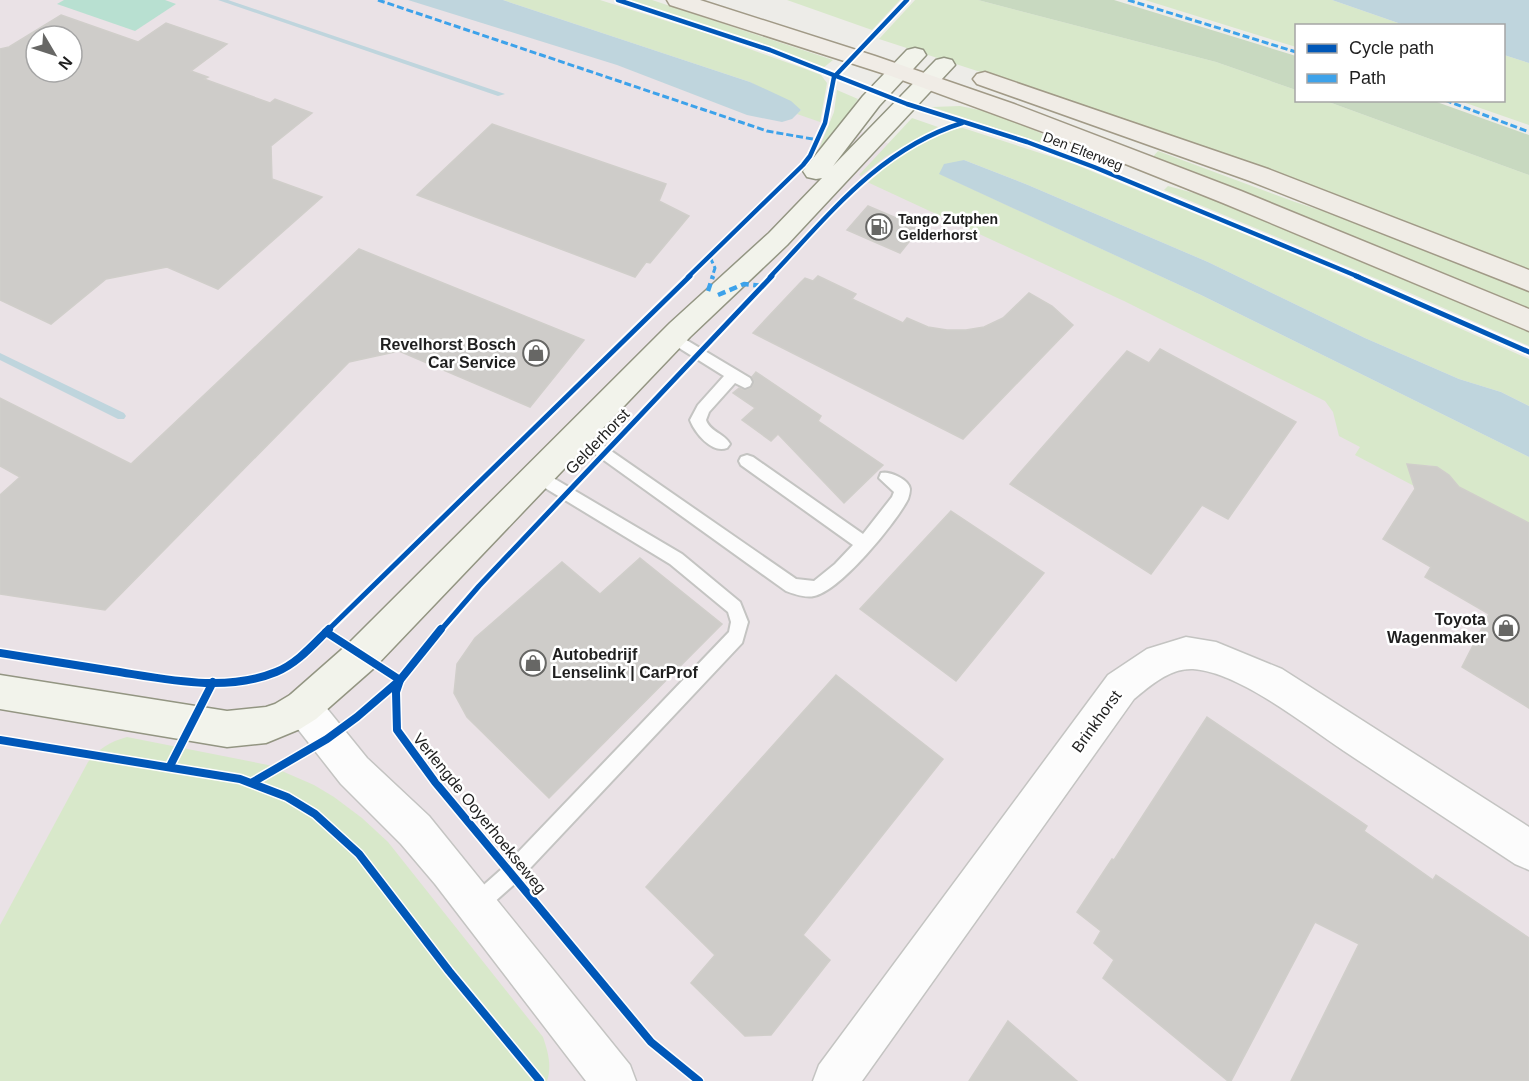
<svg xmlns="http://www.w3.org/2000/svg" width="1529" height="1081" font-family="Arial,sans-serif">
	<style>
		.industrial { fill: #eae2e6; fill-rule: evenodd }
		.grass { fill: #d8e8ca }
		.forest { fill: #c8d9c0 }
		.pitch { fill: #b8e0d1 }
		.water { fill: #bfd5dd }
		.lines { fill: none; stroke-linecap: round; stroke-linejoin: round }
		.stream { fill: #bfd5dd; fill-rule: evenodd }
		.building { fill: #ceccc9; stroke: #d0ceca; stroke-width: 1.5; fill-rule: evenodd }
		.lane-casing { stroke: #c4c4c2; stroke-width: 4 }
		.street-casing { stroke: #c4c4c2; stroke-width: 3 }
		.secondary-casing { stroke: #939582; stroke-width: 3 }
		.primary-casing { stroke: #a19a87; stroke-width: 3 }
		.lane { fill: #fcfcfc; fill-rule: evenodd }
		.street { fill: #fcfcfc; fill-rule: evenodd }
		.secondary { fill: #f2f3eb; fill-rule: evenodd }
		.primary { fill: #f0ece6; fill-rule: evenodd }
		.quiet-far1 { stroke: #3da2ea; stroke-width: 3; stroke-dasharray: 7 3; stroke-linecap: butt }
		.quiet { stroke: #3da2ea; stroke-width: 4.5; stroke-dasharray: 8 4.5; stroke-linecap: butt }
		.cycleway-far2-casing { stroke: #fff; stroke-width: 8 }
		.cycleway-far1-casing { stroke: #fff; stroke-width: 9 }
		.cycleway-casing { stroke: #fff; stroke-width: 11 }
		.cycleway-far2 { stroke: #0057b8; stroke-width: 4.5 }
		.cycleway-far1 { stroke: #0057b8; stroke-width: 5 }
		.cycleway { stroke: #0057b8; stroke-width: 8 }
		.labels { text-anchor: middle; stroke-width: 5; stroke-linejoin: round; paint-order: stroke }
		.far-street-label { font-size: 14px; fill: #1f1f1f; stroke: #fff }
		.far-poi-label { font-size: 14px; font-weight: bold; fill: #1f1f1f; stroke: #fff; text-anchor: start }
		.poi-label { font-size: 16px; font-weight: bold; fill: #1f1f1f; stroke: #fff; text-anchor: end }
		.street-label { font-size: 16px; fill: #1f1f1f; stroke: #fff }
	</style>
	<rect width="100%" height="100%" fill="#edece8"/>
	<path class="industrial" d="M0,0H461L871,135L1529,468V1081H0ZM36,36H72V72H36Z"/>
	<g class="grass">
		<path d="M503,0H600L708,34L808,70L821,75L827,83L820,122L797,114L801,110L750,82Z"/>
		<path d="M626,0H652L833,60L823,68L761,43Z"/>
		<path d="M787,0H900L872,30Z"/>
		<path d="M915,0H978L1216,62L1296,90V100L1326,101L1529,175V274L1091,108L879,39Z"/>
		<path d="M1145,0H1332L1404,25L1296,26V47Z"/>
		<path d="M1504,55L1529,63V125L1460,101L1504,100Z"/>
		<path d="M837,90L858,99L823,151L819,149L834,112Z"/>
		<path d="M960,106L999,114L1060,142L1056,148L932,107Z"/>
		<path d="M912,118L938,127L885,157L861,176L859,175Z"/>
		<path d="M963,128L1074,164L1295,255L1529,359V406L1501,392L1459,379L1365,338L1208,262L1028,185L964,160L940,174L1201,295L1529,457V523L1455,485C1449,470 1433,463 1418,466L1411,477L1416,487L1355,455L1360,447L1339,436L1333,412L1325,401L1124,301L865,181C884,167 940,127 963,128Z"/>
		<path d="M1158,151L1295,202L1443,250L1529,286V315L1150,160Z"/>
		<path d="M1168,186L1223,201L1529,326V346L1401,289L1164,190Z"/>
		<path d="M127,737L268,765L314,785L334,797L362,818L388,842L543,1037C548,1052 552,1066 547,1081H0V925L88,762C100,748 109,742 127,737Z"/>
	</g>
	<g class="forest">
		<path d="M978,0H1114L1296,56V90L1216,62Z"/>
		<path d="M1326,101H1434L1529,135V175Z"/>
	</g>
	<path class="pitch" d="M64,0H165L176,4L135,31L57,4Z"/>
	<g class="water">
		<path d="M408,0H503L750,82L791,101L801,110L792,119L782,122L747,115L617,65Z"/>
		<path d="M1332,0H1529V63L1504,55V26L1404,25Z"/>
		<path d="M964,160L1028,185L1208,262L1365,338L1459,379L1501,392L1529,406V457L1201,295L939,174L944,164Z"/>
	</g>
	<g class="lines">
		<g class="stream">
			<path d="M218,0H228L505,94L498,96Z"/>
			<path d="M0,353L124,413L126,416L124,419H118L0,360Z"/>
		</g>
	</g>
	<g class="building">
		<path d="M61,15L138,42L166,23L227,44L191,71L208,77L204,79L270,103L275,99L312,113L271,146L272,179L322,197L218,289L167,267L106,279L51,324L0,300V49L9,47ZM36,36H72V72H36Z"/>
		<path d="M492,124L666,184L659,201L689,216L650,263L646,262L635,277L417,195Z"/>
		<path d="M868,206L920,228L900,253L847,230Z"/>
		<path d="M359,249L584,340L530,407L399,351L349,362L105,610L0,594V495L20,477L0,466V398L131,464Z"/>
		<path d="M818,276L856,294L852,299L903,323L907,318L928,327L947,330H966L984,327L1003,318L1029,293L1052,306L1073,325L963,439L753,333L800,283L805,278L813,281Z"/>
		<path d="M1160,349L1296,422L1228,519L1202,505L1151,574L1010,484L1127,351L1149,363Z"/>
		<path d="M756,372L821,416L818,421L883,465L844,503L778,434L771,441L742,420L755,408L733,393L739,388L744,390L751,388L754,383L752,377Z"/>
		<path d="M1407,464L1437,467L1449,475L1459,487L1529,523V708L1462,667L1489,614L1425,577L1431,567L1383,539L1415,489Z"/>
		<path d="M951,511L1044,573L956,681L860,609Z"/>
		<path d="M640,558L722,624L549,798L467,717L454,693L457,664L475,638L562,562L600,594Z"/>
		<path d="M836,675L943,759L803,935L830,960L771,1035L745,1036L691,983L715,955L646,887Z"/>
		<path d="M1207,717L1367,826L1364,831L1433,880L1436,875L1529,938V1081H1291L1359,944L1315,922L1231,1081H1228L1103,978L1114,960L1094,943L1101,931L1077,912L1112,859L1114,860Z"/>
		<path d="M1008,1021L1077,1081H969Z"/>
	</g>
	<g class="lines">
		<g class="lane-casing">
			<g id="lane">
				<path d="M673,332L750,378L752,382L750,386L745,388L735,383L709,412L706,420C710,432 724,433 730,444L727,448C712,454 695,433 690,420L698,405L724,376L668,341L666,337L668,333Z"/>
				<path d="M578,428L796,579L814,581L835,564L853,545L741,465L739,461L741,457L747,455L753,457L863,534L892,497L894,492L879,478L881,473C889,471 909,479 910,489C910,492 909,496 908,499C896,523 840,591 814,596C805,598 794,594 786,591L573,438L570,434L573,430Z"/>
				<path d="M538,469L682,554L740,602L748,622L742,643L518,881L483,912L476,915L469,912L466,905L469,898L504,867L729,632L731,622L728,612L670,564L532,480L530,475L532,470Z"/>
			</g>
		</g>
		<g class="street-casing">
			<g id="street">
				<path d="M1186,637L1216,642L1282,669L1529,827V870L1515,864C1458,826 1401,789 1344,751C1305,725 1239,672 1193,669C1170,668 1151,685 1134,699L862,1081H813L819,1065L1108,675L1147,649Z"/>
				<path d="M303,690L316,695L367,758L429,816L630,1065L636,1081H586L435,884L401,844L341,784L290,719L285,707L290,695Z"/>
			</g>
		</g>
		<g class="secondary-casing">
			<path id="secondary" d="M915,48L923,50L926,55L879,106L833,166L936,60L944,58L952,60L955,65L787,245L690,337L374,668L316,719L300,729L266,743L227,747L0,709V675L227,711L266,707L275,704L290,695L348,644L670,323L769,233L822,178L816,179L807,177L803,171L863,96L907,50Z"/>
		</g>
		<g class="primary-casing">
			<g id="primary">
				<path d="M667,0H700L875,56L1014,104L1241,191L1529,309V331L1223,203L1073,143L891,76L670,5Z"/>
				<path d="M985,72L1268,169L1529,270V291L1250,181L977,84L973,79L977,74Z"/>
			</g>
		</g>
		<use href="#lane" class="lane"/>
		<use href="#street" class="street"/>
		<use href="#secondary" class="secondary"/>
		<use href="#primary" class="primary"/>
		<g class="quiet-far1">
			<path d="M378,0L767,131L818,140"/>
			<path d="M1128,0L1296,52"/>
			<path d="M1445,100L1529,132"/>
			<path d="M710,257L715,268L712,277"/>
		</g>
		<g class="quiet">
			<path d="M708,291L713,276"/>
			<path d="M718,295L744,284L763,286"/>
		</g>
		<g class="cycleway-far2-casing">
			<g id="cycleway-far2">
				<path d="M618,0L770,50L907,104L1027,142L1094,167L1359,277"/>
				<path d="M688,277L803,165L810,156L825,123L834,77L907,0"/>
				<path d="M770,277C828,216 879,149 962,123"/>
			</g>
		</g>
		<g class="cycleway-far1-casing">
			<g id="cycleway-far1">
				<path d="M1356,276L1529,352"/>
				<path d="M327,631L690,276"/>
				<path d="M440,631L479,586L772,276"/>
			</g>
		</g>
		<g class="cycleway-casing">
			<g id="cycleway">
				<path d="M326,632L329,629"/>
				<path d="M0,653C38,659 75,665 113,671C165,679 225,693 276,672C296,664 311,647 326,632L400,680L396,692L397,730L435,782L651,1042L699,1081"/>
				<path d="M0,740L240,779L287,797L315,814L359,854L449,971L540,1081"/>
				<path d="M170,766L213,682"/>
				<path d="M253,782L327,739L357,717L400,680L441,629"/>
			</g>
		</g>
		<use href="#cycleway-far2" class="cycleway-far2"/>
		<use href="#cycleway-far1" class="cycleway-far1"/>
		<use href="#cycleway" class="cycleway"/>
	</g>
	<defs>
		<g id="fuel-ring" transform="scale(1.35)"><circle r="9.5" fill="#fff" stroke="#676765" stroke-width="1.5"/><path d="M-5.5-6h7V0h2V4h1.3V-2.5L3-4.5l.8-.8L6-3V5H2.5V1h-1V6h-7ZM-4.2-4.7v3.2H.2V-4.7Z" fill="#676765"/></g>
		<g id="shop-ring" transform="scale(1.35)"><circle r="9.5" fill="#fff" stroke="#676765" stroke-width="1.5"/><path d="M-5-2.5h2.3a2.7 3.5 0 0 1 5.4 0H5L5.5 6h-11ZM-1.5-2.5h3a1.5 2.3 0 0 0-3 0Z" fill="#676765"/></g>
	</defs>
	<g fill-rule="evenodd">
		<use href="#fuel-ring" x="879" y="227"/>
		<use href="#shop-ring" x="536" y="353"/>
		<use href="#shop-ring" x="1506" y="628"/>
		<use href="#shop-ring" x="533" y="663"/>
	</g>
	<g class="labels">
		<g class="far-street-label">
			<text transform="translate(1083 151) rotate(21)" y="5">Den Elterweg</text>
		</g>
		<g class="far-poi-label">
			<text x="898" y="224">Tango Zutphen<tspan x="898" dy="16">Gelderhorst</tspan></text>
		</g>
		<g class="poi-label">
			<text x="516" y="350">Revelhorst Bosch<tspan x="516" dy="18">Car Service</tspan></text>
			<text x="1486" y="625">Toyota<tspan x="1486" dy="18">Wagenmaker</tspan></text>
			<text x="552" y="660" text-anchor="start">Autobedrijf<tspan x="552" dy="18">Lenselink | CarProf</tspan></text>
		</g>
		<g class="street-label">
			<text transform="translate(597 441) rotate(-46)" y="6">Gelderhorst</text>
			<text transform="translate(1096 721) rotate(-54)" y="6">Brinkhorst</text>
			<text transform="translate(480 813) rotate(51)" y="6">Verlengde Ooyerhoekseweg</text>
		</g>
	</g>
	<rect x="1295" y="24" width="210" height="78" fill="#ffffff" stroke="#a5a5a5" stroke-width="1.5"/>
	<rect x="1307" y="44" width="30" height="9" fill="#0057b8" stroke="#a5a5a5" stroke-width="1.5"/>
	<text x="1349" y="54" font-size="18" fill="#1f1f1f">Cycle path</text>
	<rect x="1307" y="74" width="30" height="9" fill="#3da2ea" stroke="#a5a5a5" stroke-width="1.5"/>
	<text x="1349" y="84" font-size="18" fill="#1f1f1f">Path</text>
	<g transform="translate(54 54) rotate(129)"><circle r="28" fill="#ffffff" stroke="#a5a5a5" stroke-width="1.5"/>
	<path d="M0-4.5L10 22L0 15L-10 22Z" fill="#676765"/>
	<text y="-9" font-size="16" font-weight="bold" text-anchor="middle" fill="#1f1f1f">N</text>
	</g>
</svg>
